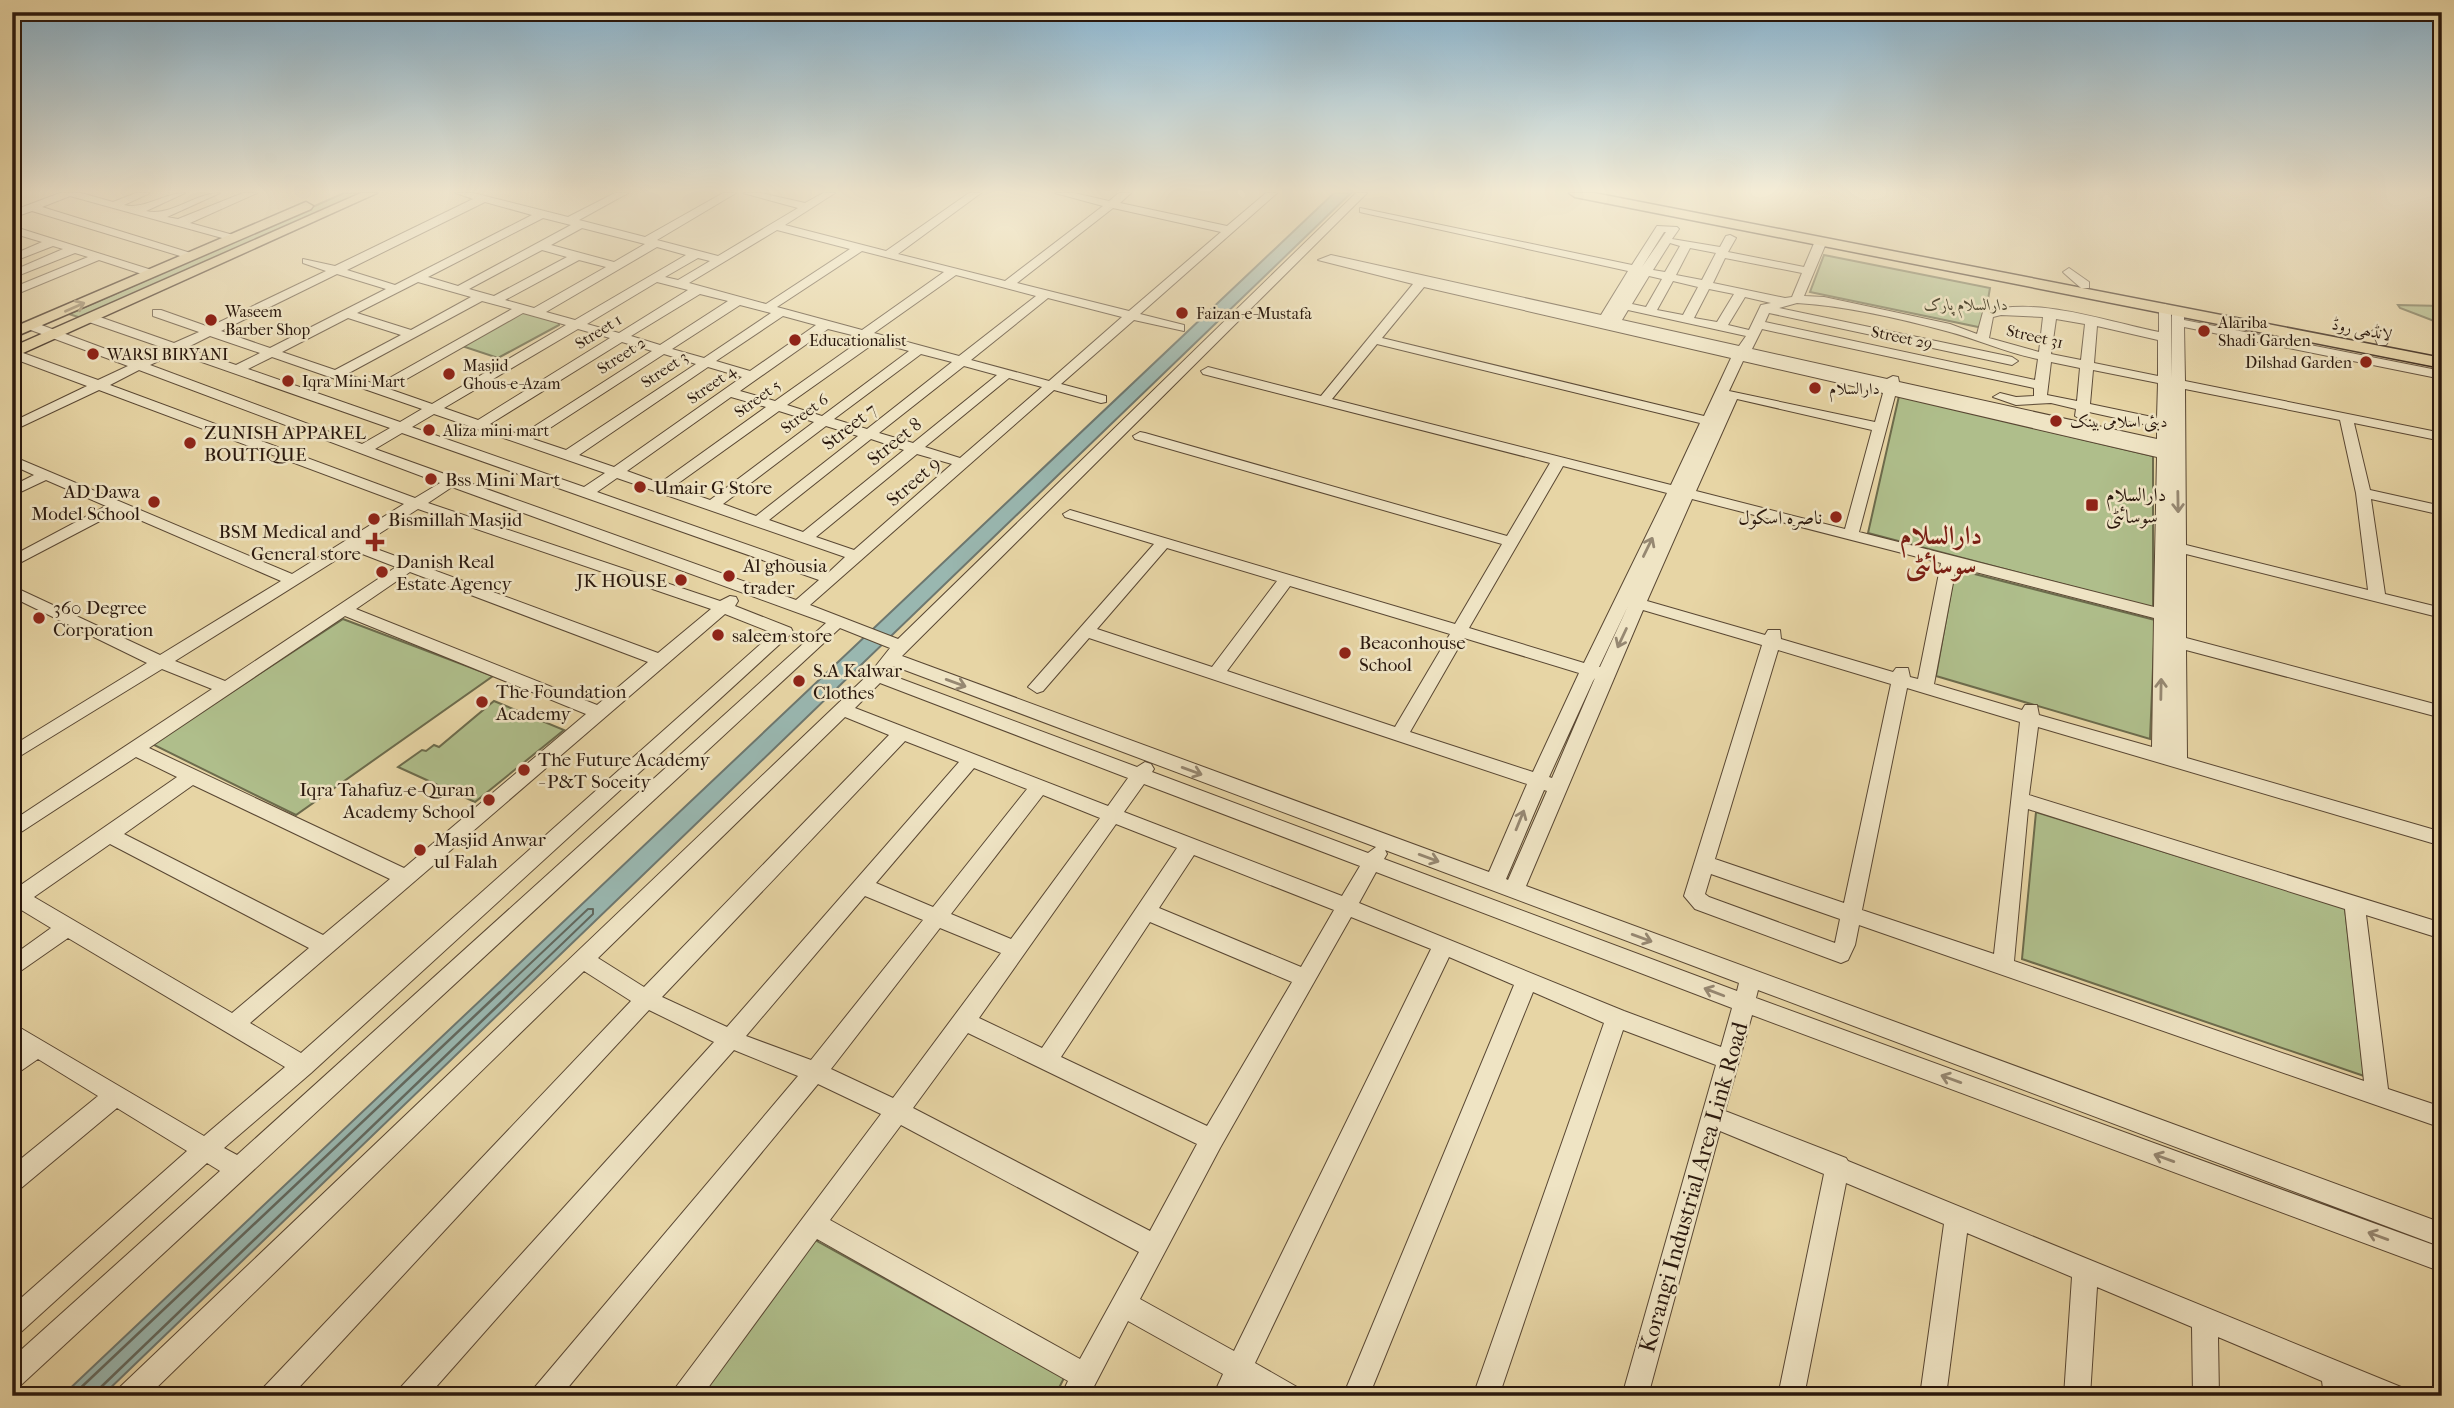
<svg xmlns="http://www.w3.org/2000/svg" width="2454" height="1408" font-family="'IM FELL French Canon',Amiri,serif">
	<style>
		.green { fill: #afbe8b; stroke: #6c6b4c; stroke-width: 2 }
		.water { fill: #99b7b0; stroke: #6d776f; stroke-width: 2 }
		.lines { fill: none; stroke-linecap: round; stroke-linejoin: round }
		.shore-far1 { stroke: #62685e; stroke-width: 2 }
		.shore { stroke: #62685e; stroke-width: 2.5 }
		.minor-casing { stroke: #594733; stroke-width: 2 }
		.major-casing { stroke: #2a180d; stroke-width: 3 }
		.minor { fill: #efe4c4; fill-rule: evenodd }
		.major { fill: #e7d5a5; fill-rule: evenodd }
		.oneway { stroke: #928061 }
		.oneway2 { stroke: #968872 }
		.poi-dot { fill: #8f2418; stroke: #efe4c4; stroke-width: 2.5 }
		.labels { text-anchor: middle; stroke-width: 5; stroke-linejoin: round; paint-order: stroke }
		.far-park-label { font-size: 16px; font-style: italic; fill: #524a33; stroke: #efe4c4 }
		.far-poi-label { font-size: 16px; fill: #2a180d; stroke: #efe4c4; text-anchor: start }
		.far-street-label { font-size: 16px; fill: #2a180d; stroke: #efe4c4 }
		.street-label { font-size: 19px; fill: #2a180d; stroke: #efe4c4 }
		.poi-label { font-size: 19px; fill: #2a180d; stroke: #efe4c4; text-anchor: start }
		.near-street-label { font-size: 23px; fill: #2a180d; stroke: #efe4c4 }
		.district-label { font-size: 26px; font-weight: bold; fill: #7a1f14; stroke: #efe4c4 }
	</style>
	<rect width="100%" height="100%" fill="#e7d5a5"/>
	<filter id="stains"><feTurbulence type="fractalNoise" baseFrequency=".00286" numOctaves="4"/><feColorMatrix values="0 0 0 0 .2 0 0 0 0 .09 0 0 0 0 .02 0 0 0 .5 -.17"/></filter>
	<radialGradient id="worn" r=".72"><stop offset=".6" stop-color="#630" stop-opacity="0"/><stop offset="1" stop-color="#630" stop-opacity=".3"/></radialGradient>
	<g class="green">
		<path d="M344,193H362L81,318L69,314Z"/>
		<path d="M1824,255L1990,288L1983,328L1810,292Z"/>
		<path d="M2398,305L2442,306V324L2400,308Z"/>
		<path d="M529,309L560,318L559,325L498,358L462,346Z"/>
		<path d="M1899,396L2153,456V608L1868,533Z"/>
		<path d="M1955,569L2155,620L2150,739L1936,676Z"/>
		<path d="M343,619L493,676L296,815L152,744Z"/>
		<path d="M494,701L564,730L475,802L398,767L422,750L426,751L434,745L439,747Z"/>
		<path d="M2036,812L2345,908L2364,1076L2022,959Z"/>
		<path d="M815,1240L1064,1378L1055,1396H699Z"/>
	</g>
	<path class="water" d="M1334,193H1351L102,1396H62Z"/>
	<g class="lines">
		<path class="shore-far1" d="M498,994L588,909H593V914L510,994"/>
		<g class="shore">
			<path d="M72,1396L500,992"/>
			<path d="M97,1396L100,1388L512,992"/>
		</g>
		<g class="minor-casing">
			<g id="minor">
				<path d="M60,193H81L113,202L136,193H150L124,205C144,210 164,193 185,193L146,211C170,217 195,193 220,193L167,217L178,219L243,193H257L190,223L237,236L239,238L233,241L70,196L42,207L194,254L196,256L190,259L32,211L12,218V211Z"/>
				<path d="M456,193H473L568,217L615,193H628L579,220L645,237L723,193H736L657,240L718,256L798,208L743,193H761L805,203L823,193H835L785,225L886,251L969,193H981L898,254L1005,281L1103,206L1055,193H1074L1109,201L1119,193H1131L1120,203L1227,226L1266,193H1277L1140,314L1184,325V331L1134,320L1061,384L1106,396V402L1101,403L1054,390L810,605L898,639L1356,193H1367L902,656L1489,872L1527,784L1089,638L1043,691L1037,693L1028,687L1154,544L1065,517L1063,514L1070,510L1455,624L1502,544L1135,439L1133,436L1140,432L1145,433L1507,536L1550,463L1203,374L1201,371L1208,367L1321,396L1413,284L1318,260L1331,255L1601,315L1628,271L1364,213L1360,212V208L1632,265L1657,226L1677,227L1679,229L1672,239L1720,247L1726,236L1730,235L1736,238L1728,252L1804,267L1815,241L1821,238L1827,241L1804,296L1824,297L1950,324L1977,334L1983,312C2038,296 2104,321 2159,332V308L2165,304L2171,308V378L2172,311L2178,307L2184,311V320L2442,371V379L2184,327L2185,381L2442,433V441L2354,423L2370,490L2442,506V515L2371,499L2385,594L2442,608V618L2186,554V638L2442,706V718L2186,650L2187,758L2442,832V846L2038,727L2029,795L2442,923V939L2366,915L2388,1089L2442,1107V1128L1859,925L1855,945L1848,960L1841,963L1695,909L1684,896L1762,645L1643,610L1526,886L2442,1223V1247L1758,990L1756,998L2442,1248V1272L1752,1015L1725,1111L1846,1158L1848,1161L2401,1387L2405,1396H2359L2350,1392V1396H2324L2322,1381L2218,1337L2219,1396H2193L2192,1327L2097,1287L2090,1396H2064L2072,1277L1967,1233L1946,1396H1920L1944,1224L1846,1183L1804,1396H1778L1824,1174L1720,1131L1648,1396H1622L1716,1065L1623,1030L1499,1396H1473L1604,1023L1533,992L1369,1396H1343L1514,985L1449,957L1255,1363L1297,1387L1301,1396H1261L1245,1386L1240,1396H1213L1223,1374L1128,1321L1089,1396H1061L1068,1381L817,1239L702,1396H672L676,1387L881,1114L818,1084L561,1396H531L535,1387L798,1076L734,1050L428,1396H397L401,1387L714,1042L649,1010L291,1396H260L264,1387L631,1001L584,971L148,1396H116L120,1387L871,672L890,648L840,628L21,1385L12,1389V1358L220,1171L207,1163L21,1332L12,1336V1306L187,1151L117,1108L20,1189L12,1192V1166L98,1096L38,1059L12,1077V1054L19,1048L12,1044V1023L204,1136L285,1067L68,938L12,977V956L51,928L18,908L12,910V891L177,777L136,757L12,838V821L212,689L162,669L12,761V746L147,663L12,597V586L160,655L281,581L119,511L12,567V556L106,506L46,480L12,496V486L34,475L12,465V456L292,574L404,504L99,390L12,431V422L87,386L12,358V349L98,380L128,366L28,329V323H36L138,361L164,348L86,321V315H94L174,343L199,332L153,316V310H161L209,327L326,271L303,263V259L335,266L473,199ZM485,202L532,215L395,285L347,270ZM1113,208L1221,232L1129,311L1017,283ZM543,218L571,225L458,286L428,277ZM582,228L645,244L614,262L551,245ZM777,230L850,249L766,304L689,283ZM1664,232H1666L1642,267ZM1670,243L1680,246L1665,272L1653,270ZM657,247L686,255L575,320L546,312ZM1690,248L1716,253L1702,280L1676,275ZM542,250L567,257L494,296L469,289ZM862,251L944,272L862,330L777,307ZM698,258L710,261L678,280L665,277ZM1725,258L1802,273L1792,297L1785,298L1713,283ZM579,260L606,267L534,308L505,300ZM337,274L386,289L270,348L221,331ZM956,275L1036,296L959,356L874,333ZM1649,276L1662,279L1646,307L1632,304ZM1673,281L1698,287L1683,315L1657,310ZM418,282L471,297L411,330L357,313ZM657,282L688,290L619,333L587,324ZM1424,287L1731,358L1704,416L1382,338ZM1709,289L1734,294L1717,322L1694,318ZM700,294L728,301L660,345L631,336ZM1745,297L1771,303L1761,305L1749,330L1728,325ZM1048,298L1122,317L1049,381L971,360ZM482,301L512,309L377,385L347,374ZM1797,303C1846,306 1898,318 1946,331C1977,339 2006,353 2038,359L2035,380L1765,322L1769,313L2012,365L2018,361L2012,357L1779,308ZM740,305L771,313L704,358L672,349ZM1628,310L1746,336L1739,346L1622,320ZM523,313L566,325L432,404L389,389ZM2001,315L2043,317L2039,352L1989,338L1993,317ZM783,316L816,325L750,371L716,361ZM348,318L401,335L335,370L282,352ZM2056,319L2085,324L2081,360L2051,354ZM2097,326L2158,340V376L2094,363ZM578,329L610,338L478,420L444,408ZM828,329L864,338L775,401L740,391ZM1762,329L2034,388V396L2016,397L2000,393L1993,397L2016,405L2051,403L2076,409L2075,416L2082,420L2087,419L2089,412L2157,427V439L1899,382L1898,377L1893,376L1887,379L1752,349ZM210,336L260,353L236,365L186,348ZM622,342L652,351L521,435L490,424ZM876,342L909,351L822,416L787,405ZM1377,344L1700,423L1671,485L1332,399ZM176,353L390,428L362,444L150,365ZM664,354L696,364L566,450L533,439ZM921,354L952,362L867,429L834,419ZM272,357L422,409L400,422L248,369ZM1743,361L1883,393L1875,422L1729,391ZM2051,362L2080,368L2077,401L2047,395ZM964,366L997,375L913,443L879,433ZM708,367L742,377L614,467L579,455ZM139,370L440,483L415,498L110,385ZM2093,370L2158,383L2157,418L2090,404ZM1009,378L1042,387L960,458L925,447ZM2185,389L2340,420L2356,493L2368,590L2186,545ZM1895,396L2157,457L2154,607L1859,532ZM731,397L766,407L660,483L627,471ZM1737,399L1872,430L1845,529L1696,491ZM779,411L814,422L710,500L673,487ZM434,414L605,473L584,487L412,427ZM826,426L858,436L756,516L723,504ZM402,433L819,580L796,600L375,449ZM871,439L904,450L803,532L769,520ZM917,454L952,464L854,550L816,537ZM1563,466L1667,493L1584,663L1469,628ZM617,478L845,557L828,573L597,492ZM452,487L826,623L237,1155L224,1148L311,1073L793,632L791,628L735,606L738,601L736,597L730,596L720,601L428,503ZM1692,499L1941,563L1918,679L1910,677L1908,668H1896L1893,672L1781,639L1780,630H1768L1765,635L1647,601ZM418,509L711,609L658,653L363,544ZM1167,548L1277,581L1212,667L1097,629ZM352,550L396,567L225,681L175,661ZM1956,567L2154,618L2152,747L2039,715L2037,705H2025L2022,710L1934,684ZM410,572L648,662L597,705L356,609ZM1290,586L1450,634L1395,727L1227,671ZM1628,606L1600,667H1599ZM725,614L773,633L301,1053L250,1023ZM345,616L586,714L404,868L149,748ZM1464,638L1579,673L1533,772L1410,732ZM1778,650L1891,684L1844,903L1715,859ZM894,666L1376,847L1368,853L1152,772L1154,769L1151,764L1145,762L1137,767L888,674ZM1595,678L1552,778L1549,777L1593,681ZM880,683L1128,778L1108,806L855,708ZM1907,688L2020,722L1994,954L1862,910ZM845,717L889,735L644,987L598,958ZM905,741L959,762L727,1027L662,997ZM974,768L1027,789L933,907L876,883ZM1144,784L1360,866L1342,896L1124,812ZM193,785L390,879L323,935L124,834ZM1544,790L1547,791L1508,880L1506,879ZM1043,795L1100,818L1011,939L951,914ZM2028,809L2345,909L2364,1081L2014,961ZM1116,824L1177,848L1042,1048L979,1018ZM110,844L309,948L232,1013L34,897ZM1385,850L1739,983L1737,991L1384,859L1387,854ZM1194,855L1334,910L1301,967L1159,908ZM1376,872L1732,1008L1721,1047L1624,1011L1359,903ZM1711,874L1840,919L1835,943L1709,897L1705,894ZM865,896L923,920L811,1060L746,1036ZM1351,917L1431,949L1234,1351L1140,1299L1220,1148ZM1150,922L1292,982L1207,1126L1061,1057ZM940,928L1001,953L893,1098L831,1069ZM968,1033L1197,1144L1150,1231L913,1108ZM901,1125L1139,1252L1080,1359L830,1220Z"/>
				<path d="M12,226L155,271L157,273L151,277L99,260L12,296V288L88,257L75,253L12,278V271L63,249L53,246L12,262V255L42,242L12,233Z"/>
				<path d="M2069,268L2089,282V288H2081L2065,274L2063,272Z"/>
				<path d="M2378,327L2382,328L2388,342L2386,345H2378L2372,331Z"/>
			</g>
		</g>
		<g class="major-casing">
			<g id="major">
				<path d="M361,193H377L12,358V347Z"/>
				<path d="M1569,193H1594L2442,358V368L1575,197Z"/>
				<path d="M306,202L313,206L311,209L12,338V328Z"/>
			</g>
		</g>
		<use href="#minor" class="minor"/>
		<use href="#major" class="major"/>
	</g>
	<defs><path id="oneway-shaft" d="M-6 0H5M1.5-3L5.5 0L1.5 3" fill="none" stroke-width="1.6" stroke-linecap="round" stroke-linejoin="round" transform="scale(1.75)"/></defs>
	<use class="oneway" href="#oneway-shaft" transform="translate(75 307) rotate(-24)"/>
	<g class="oneway2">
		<use href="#oneway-shaft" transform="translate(2178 502) rotate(89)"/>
		<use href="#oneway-shaft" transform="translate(1648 547) rotate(-64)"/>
		<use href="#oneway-shaft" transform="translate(1622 638) rotate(115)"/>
		<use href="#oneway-shaft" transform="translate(956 683) rotate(20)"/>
		<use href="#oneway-shaft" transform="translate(2161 689) rotate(-89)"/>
		<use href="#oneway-shaft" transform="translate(1192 771) rotate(20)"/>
		<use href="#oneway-shaft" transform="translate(1520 820) rotate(-68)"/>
		<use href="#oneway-shaft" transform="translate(1429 858) rotate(20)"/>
		<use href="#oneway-shaft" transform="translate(1642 938) rotate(20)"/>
		<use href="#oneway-shaft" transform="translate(1714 992) rotate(-159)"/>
		<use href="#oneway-shaft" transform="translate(1951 1079) rotate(-160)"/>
		<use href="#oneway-shaft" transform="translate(2164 1158) rotate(-160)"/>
		<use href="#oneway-shaft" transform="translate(2378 1236) rotate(-160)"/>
	</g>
	<linearGradient id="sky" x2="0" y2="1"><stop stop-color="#88b5d2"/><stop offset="0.49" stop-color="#f4ecd6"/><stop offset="1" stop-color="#f4ecd6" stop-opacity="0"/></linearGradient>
	<rect width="2454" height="390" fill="url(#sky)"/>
	<g class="poi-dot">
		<circle cx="1182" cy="313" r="7"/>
		<circle cx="211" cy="320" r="7"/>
		<circle cx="2204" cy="331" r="7"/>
		<circle cx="795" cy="340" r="7"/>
		<circle cx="93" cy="354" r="7"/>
		<circle cx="2366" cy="362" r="7"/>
		<circle cx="449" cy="374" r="7"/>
		<circle cx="288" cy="381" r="7"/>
		<circle cx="1815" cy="388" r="7"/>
		<circle cx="2056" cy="421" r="7"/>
		<circle cx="429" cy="430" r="7"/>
		<circle cx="190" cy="443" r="7"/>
		<circle cx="431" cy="479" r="7"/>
		<circle cx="640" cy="487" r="7"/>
		<circle cx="154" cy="502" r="7"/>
		<rect x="2085" y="498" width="14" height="14" rx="3.5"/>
		<circle cx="1836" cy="517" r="7"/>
		<circle cx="374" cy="519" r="7"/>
		<path d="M371.5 531.5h7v7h7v7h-7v7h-7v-7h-7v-7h7z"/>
		<circle cx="382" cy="572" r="7"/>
		<circle cx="729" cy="576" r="7"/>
		<circle cx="681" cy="580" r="7"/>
		<circle cx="39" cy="618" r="7"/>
		<circle cx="718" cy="635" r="7"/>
		<circle cx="1345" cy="653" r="7"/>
		<circle cx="799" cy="681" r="7"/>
		<circle cx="482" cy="702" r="7"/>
		<circle cx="524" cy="770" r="7"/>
		<circle cx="489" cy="800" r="7"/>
		<circle cx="420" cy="850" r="7"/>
	</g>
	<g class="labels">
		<g class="far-park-label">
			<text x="1966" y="310">دارالسلام پارک</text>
		</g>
		<g class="far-poi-label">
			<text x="225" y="317">Waseem<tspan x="225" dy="18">Barber Shop</tspan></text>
			<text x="1196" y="319">Faizan-e-Mustafa</text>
			<text x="2218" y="328">Alariba<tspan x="2218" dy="18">Shadi Garden</tspan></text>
			<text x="809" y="346">Educationalist</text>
			<text x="107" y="360">WARSI BIRYANI</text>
			<text x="2352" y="368" text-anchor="end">Dilshad Garden</text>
			<text x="463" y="371">Masjid<tspan x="463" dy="18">Ghous-e-Azam</tspan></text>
			<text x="302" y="387">Iqra Mini Mart</text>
			<text x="1829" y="394">دارالسلام</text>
			<text x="2070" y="427">دبئی اسلامی بینک</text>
			<text x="443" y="436">Aliza mini mart</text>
		</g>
		<g class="far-street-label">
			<text transform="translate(2362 329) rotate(11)" y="6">لانڈھی روڈ</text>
			<text transform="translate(598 331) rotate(-32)" y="6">Street 1</text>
			<text transform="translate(2035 336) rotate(13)" y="6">Street 31</text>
			<text transform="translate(1902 337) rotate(12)" y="6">Street 29</text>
			<text transform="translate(621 355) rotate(-33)" y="6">Street 2</text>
			<text transform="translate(664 369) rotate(-34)" y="6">Street 3</text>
			<text transform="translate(711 384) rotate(-35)" y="6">Street 4</text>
			<text transform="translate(757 398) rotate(-36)" y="6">Street 5</text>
			<text transform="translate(804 413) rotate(-37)" y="6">Street 6</text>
		</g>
		<g class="street-label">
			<text transform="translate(849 426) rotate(-38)" y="7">Street 7</text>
			<text transform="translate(894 441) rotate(-39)" y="7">Street 8</text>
			<text transform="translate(913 481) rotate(-41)" y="7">Street 9</text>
		</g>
		<g class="poi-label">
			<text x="204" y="439">ZUNISH APPAREL<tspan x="204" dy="22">BOUTIQUE</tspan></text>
			<text x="445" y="486">Bss Mini Mart</text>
			<text x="654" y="494">Umair G Store</text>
			<text x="140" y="498" text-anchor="end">AD Dawa<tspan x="140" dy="22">Model School</tspan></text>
			<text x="2106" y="501">دارالسلام<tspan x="2106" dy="22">سوسائٹی</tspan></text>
			<text x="1822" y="524" text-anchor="end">ناصرہ اسکول</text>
			<text x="388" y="526">Bismillah Masjid</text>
			<text x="361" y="538" text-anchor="end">BSM Medical and<tspan x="361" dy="22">General store</tspan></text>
			<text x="396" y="568">Danish Real<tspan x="396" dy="22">Estate Agency</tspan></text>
			<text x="743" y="572">Al ghousia<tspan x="743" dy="22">trader</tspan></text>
			<text x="667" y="587" text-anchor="end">JK HOUSE</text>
			<text x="53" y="614">360 Degree<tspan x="53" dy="22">Corporation</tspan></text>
			<text x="732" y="642">saleem store</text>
			<text x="1359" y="649">Beaconhouse<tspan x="1359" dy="22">School</tspan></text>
			<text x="813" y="677">S.A Kalwar<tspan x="813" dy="22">Clothes</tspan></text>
			<text x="496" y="698">The Foundation<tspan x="496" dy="22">Academy</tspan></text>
			<text x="538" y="766">The Future Academy<tspan x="538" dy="22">- P&amp;T Soceity</tspan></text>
			<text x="475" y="796" text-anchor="end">Iqra Tahafuz-e-Quran<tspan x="475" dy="22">Academy School</tspan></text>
			<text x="434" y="846">Masjid Anwar<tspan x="434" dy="22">ul Falah</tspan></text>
		</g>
		<g class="near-street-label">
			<text transform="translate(1693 1187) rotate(-74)" y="8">Korangi Industrial Area Link Road</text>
		</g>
		<g class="district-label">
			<text x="1941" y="544">دارالسلام<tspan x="1941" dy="30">سوسائٹی</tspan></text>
		</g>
	</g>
	<rect width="2454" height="1408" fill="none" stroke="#e7d5a5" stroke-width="42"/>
	<rect x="14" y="14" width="2426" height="1380" fill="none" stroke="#2a180d" stroke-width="3.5"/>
	<rect x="21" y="21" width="2412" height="1366" fill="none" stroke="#2a180d" stroke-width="2"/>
	<rect width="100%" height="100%" filter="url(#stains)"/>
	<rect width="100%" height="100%" fill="url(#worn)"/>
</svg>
